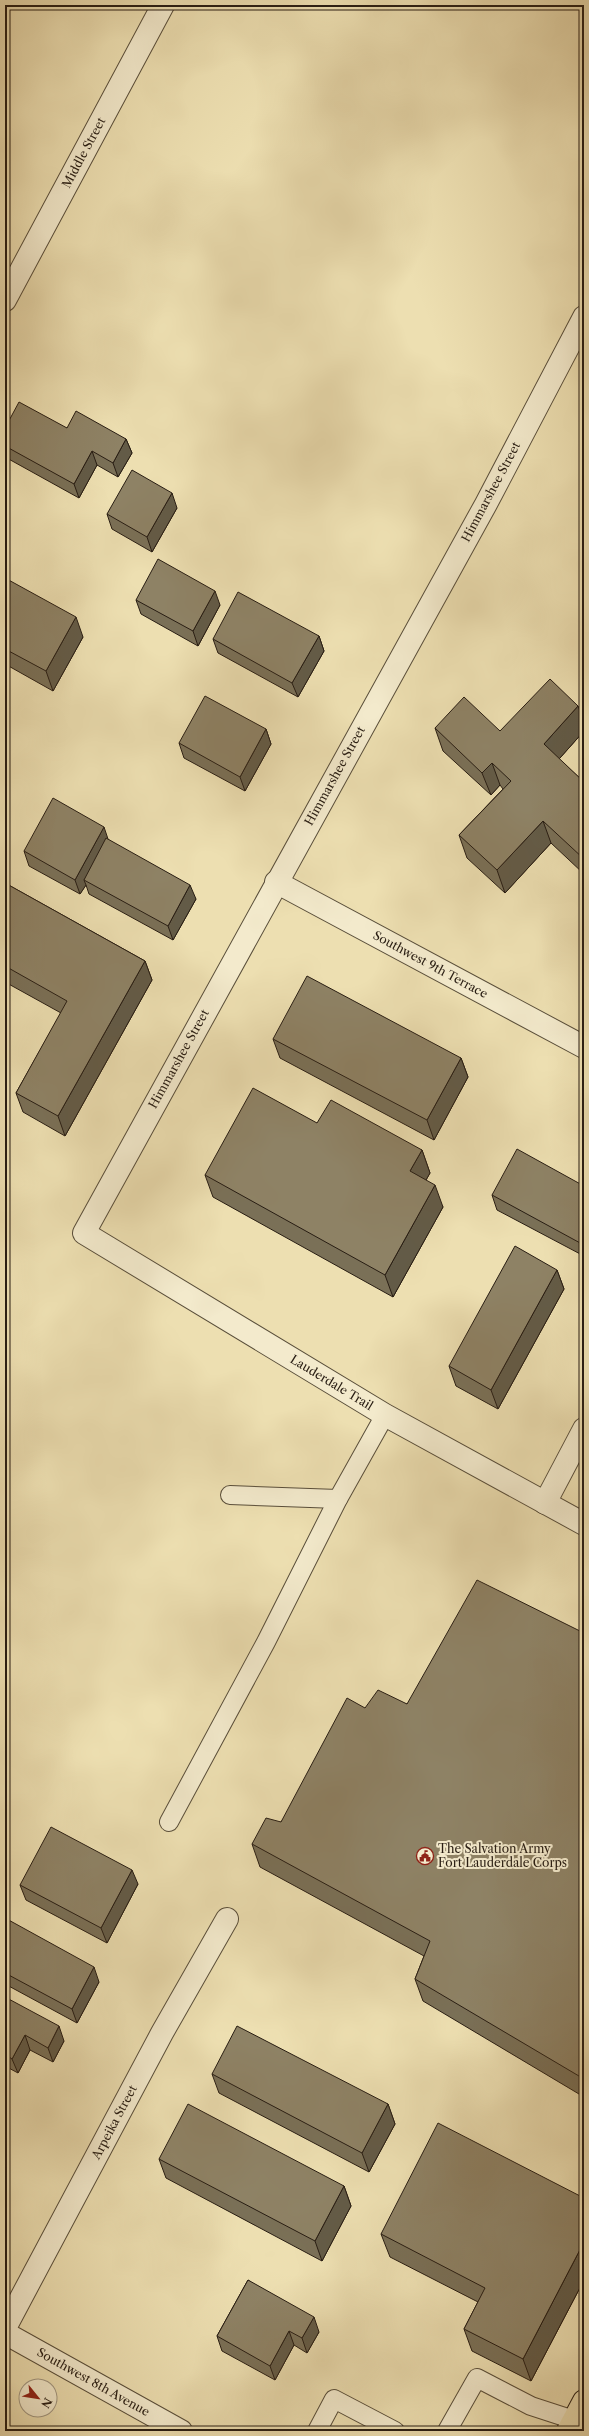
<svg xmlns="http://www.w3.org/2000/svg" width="589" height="2436" font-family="'Libre Caslon Text',serif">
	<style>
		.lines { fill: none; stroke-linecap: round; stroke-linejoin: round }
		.lane-casing { stroke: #594e3a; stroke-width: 20 }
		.street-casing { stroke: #594e3a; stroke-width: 24 }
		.primary-casing { stroke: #281d13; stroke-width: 24 }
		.lane { stroke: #f3eacc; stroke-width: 18 }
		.street { stroke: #f3eacc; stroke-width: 22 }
		.primary { stroke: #eddfb1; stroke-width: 22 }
		.wall { fill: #7a7057; stroke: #281d13 }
		.shaded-wall { fill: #635b47; stroke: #281d13 }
		.building { fill: #8e8265; stroke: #281d13 }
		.labels { text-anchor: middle; stroke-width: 4; stroke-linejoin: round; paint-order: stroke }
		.street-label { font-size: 12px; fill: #281d13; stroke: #f3eacc }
		.poi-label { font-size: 12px; fill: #281d13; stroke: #f3eacc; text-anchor: start }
	</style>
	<rect width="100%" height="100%" fill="#eddfb1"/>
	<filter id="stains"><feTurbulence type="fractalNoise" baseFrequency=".005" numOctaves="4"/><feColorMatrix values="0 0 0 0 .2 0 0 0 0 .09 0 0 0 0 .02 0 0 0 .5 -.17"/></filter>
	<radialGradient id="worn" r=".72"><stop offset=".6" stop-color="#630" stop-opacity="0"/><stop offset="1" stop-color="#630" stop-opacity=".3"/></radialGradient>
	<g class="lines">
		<g class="lane-casing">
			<g id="lane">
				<path d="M230,1495L338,1499"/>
				<path d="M169,1822L266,1642L338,1499L385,1415"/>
				<path d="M317,2431L334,2399L395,2431"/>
				<path d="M447,2431L477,2378L531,2406L574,2420"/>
			</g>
		</g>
		<g class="street-casing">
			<g id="street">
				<path id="s1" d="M5,300L163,5"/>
				<path id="s2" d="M584,317L486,504L84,1233L385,1415L584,1524"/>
				<path id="s3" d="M276,882L584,1047"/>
				<path d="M545,1503L584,1429"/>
				<path id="s4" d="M5,2328L162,2033L227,1919"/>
				<path id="s5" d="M5,2333L181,2431"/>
			</g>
		</g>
		<g class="primary-casing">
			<path id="primary" d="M568,2431L584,2401"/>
		</g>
		<use href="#lane" class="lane"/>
		<use href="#street" class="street"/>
		<use href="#primary" class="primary"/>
	</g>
	<g class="wall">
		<path d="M5,428H67L126,439L132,453L118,477L97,465L79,498L5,457Z"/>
		<path d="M177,508L152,552L112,529L107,514Z"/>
		<path d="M5,578L83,637L53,691L5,664Z"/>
		<path d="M136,600L220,605L198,646L141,614Z"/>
		<path d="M319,636L324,651L298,697L218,653L213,639Z"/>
		<path d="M578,706L584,722V731L559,759L584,782V874L551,843L505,893L467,858L459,835L503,789L500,785L491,795L443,751L435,728L500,731Z"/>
		<path d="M266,729L271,744L245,791L184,758L179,743Z"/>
		<path d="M109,840L196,899L173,940L89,894L86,885L80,894L29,866L24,851Z"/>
		<path d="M5,883L145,961L152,980L65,1136L23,1112L16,1093L61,1013L5,982Z"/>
		<path d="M273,1039L461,1058L468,1077L434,1140L280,1058Z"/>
		<path d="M317,1123L422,1150L430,1173L426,1180L443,1207L393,1297L213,1197L205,1175Z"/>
		<path d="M584,1186V1256L497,1210L492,1195Z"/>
		<path d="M557,1270L564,1289L498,1409L456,1386L449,1366Z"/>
		<path d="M584,1633V2097L423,2001L415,1979L424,1956L260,1867L252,1844L281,1822L365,1708L407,1704Z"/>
		<path d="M138,1884L107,1943L26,1900L20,1885Z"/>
		<path d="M5,1918L99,1982L77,2023L5,1984Z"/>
		<path d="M5,1997L64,2041L53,2062L30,2050L18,2073L5,2066Z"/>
		<path d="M212,2074L388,2104L395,2124L369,2172L219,2093Z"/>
		<path d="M159,2159L344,2186L351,2206L322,2261L166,2178Z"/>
		<path d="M584,2198V2280L531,2381L472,2351L464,2329L478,2302L390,2257L381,2234Z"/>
		<path d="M248,2280L319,2332L307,2353L294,2345L275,2380L222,2351L217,2336Z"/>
	</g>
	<g class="shaded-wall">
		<path d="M126,439L132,453L118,477L113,463Z"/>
		<path d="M92,451L97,465L79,498L74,484Z"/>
		<path d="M172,493L177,508L152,552L147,537Z"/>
		<path d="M215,591L220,605L198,646L193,631Z"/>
		<path d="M76,617L83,637L53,691L46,671Z"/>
		<path d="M319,636L324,651L298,697L292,683Z"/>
		<path d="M578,706L584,722V731L552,767L544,744Z"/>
		<path d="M266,729L271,744L245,791L240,777Z"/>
		<path d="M492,763L500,785L491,795L482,773Z"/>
		<path d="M543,821L551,843L505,893L497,870Z"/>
		<path d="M104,827L109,842L84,880L86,885L80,894L75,880Z"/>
		<path d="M190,885L196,899L173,940L168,926Z"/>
		<path d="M145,961L152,980L65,1136L58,1116Z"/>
		<path d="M461,1058L468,1077L434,1140L427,1120Z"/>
		<path d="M422,1150L430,1173L418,1194L410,1171Z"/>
		<path d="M435,1185L443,1207L393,1297L385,1275Z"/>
		<path d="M557,1270L564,1289L498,1409L491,1390Z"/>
		<path d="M132,1870L138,1884L107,1943L101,1928Z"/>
		<path d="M94,1967L99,1982L77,2023L72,2009Z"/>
		<path d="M59,2026L64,2041L53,2062L48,2048Z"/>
		<path d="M25,2035L30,2050L18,2073L12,2059Z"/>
		<path d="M388,2104L395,2124L369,2172L362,2153Z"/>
		<path d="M344,2186L351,2206L322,2261L315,2241Z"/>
		<path d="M584,2242V2280L531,2381L523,2359Z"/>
		<path d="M314,2317L319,2332L307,2353L302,2338Z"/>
		<path d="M289,2331L294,2345L275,2380L270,2366Z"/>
	</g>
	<g class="building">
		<path d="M19,402L67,428L76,411L126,439L113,463L92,451L74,484L5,446V428Z"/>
		<path d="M132,470L172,493L147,537L107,514Z"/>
		<path d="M158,559L215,591L193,631L136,600Z"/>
		<path d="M5,578L76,617L46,671L5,649Z"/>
		<path d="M238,592L319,636L292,683L213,639Z"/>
		<path d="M550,679L578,706L544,744L584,782V859L543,821L497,870L459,835L511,781L492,763L482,773L435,728L464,697L500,731Z"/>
		<path d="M205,696L266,729L240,777L179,743Z"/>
		<path d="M53,798L104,827L75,880L24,851Z"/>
		<path d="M106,838L190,885L168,926L84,880Z"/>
		<path d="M5,883L145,961L58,1116L16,1093L67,1001L5,966Z"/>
		<path d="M307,976L461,1058L427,1120L273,1039Z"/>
		<path d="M253,1088L317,1123L331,1100L422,1150L410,1171L435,1185L385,1275L205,1175Z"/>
		<path d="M517,1149L584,1186V1241L582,1244L492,1195Z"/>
		<path d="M515,1246L557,1270L491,1390L449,1366Z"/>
		<path d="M477,1580L584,1633V2079L415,1979L430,1941L252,1844L266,1818L281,1822L347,1698L365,1708L378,1690L407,1704Z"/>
		<path d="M51,1827L132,1870L101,1928L20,1885Z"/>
		<path d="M5,1918L94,1967L72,2009L5,1973Z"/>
		<path d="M5,1997L59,2026L48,2048L25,2035L12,2059L5,2054Z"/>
		<path d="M237,2026L388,2104L362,2153L212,2074Z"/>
		<path d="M188,2104L344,2186L315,2241L159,2159Z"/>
		<path d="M438,2123L584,2198V2242L523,2359L464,2329L485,2288L381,2234Z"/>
		<path d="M248,2280L314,2317L302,2338L289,2331L270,2366L217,2336Z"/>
	</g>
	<defs>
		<g id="civic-ring" transform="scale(0.9)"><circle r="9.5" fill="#f3eacc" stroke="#8f2418" stroke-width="1.5"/><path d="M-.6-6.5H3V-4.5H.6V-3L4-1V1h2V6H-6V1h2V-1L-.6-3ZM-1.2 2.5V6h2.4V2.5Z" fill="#8f2418"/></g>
	</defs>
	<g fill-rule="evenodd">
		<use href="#civic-ring" x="425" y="1856"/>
	</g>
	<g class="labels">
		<g class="street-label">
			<text dy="4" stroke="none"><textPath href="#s1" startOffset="167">Middle Street</textPath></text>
			<text transform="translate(491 492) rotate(-62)" y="4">Himmarshee Street</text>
			<text transform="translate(335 776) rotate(-61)" y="4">Himmarshee Street</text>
			<text dy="4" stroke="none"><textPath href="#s3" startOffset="175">Southwest 9th Terrace</textPath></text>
			<text transform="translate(179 1059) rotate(-61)" y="4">Himmarshee Street</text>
			<text dy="4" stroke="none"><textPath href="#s2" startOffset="1333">Lauderdale Trail</textPath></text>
			<text dy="4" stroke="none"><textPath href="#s4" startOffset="233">Arpeika Street</textPath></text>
			<text dy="4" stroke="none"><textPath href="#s5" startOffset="101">Southwest 8th Avenue</textPath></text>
		</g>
		<g class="poi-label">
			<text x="438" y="1853">The Salvation Army<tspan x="438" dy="14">Fort Lauderdale Corps</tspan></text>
		</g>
	</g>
	<rect width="589" height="2436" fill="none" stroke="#eddfb1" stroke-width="20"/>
	<rect x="6" y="6" width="577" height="2424" fill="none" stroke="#281d13" stroke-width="2"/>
	<rect x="10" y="10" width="569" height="2416" fill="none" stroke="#281d13"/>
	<g transform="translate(38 2398) rotate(120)"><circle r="19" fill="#f3eacc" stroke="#a29882"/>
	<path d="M0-3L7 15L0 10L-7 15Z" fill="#8f2418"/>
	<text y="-6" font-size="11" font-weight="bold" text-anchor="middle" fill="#281d13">N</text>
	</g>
	<rect width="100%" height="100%" filter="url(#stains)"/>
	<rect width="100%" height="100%" fill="url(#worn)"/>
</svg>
